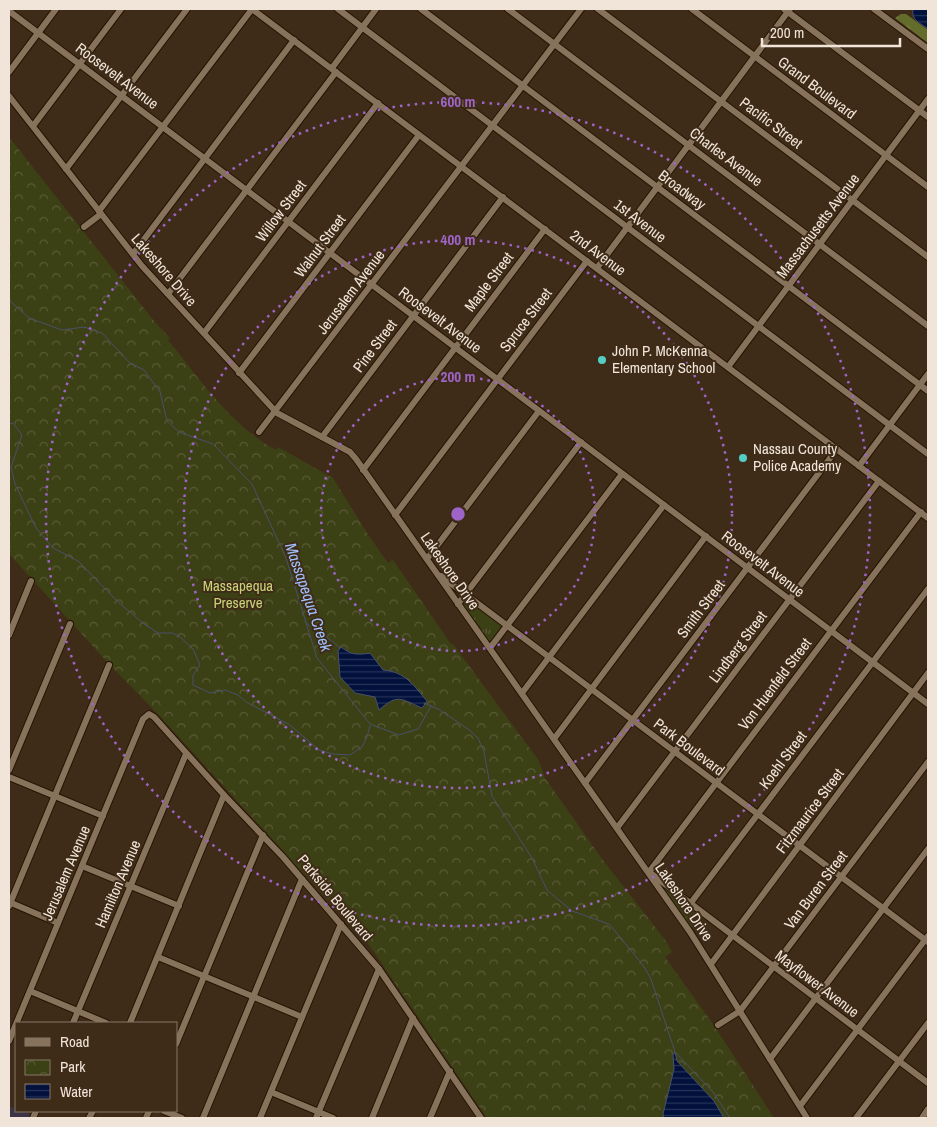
<svg xmlns="http://www.w3.org/2000/svg" width="937" height="1127" font-family="'Archivo Narrow',sans-serif">
	<style>
		.commercial { fill: #3c3444 }
		.grass { fill: url(#grass-tufts) }
		.forest { fill: url(#forest-crowns) }
		.park { fill: url(#park-crowns) }
		.water { fill: url(#water-rules); stroke: #49516b }
		.lines { fill: none; stroke-linecap: round; stroke-linejoin: round }
		.stream { stroke: #49516b; stroke-width: 1 }
		.minor-casing { stroke: #251402; stroke-width: 8 }
		.minor { stroke: #87725c; stroke-width: 6 }
		.ring { fill: none; stroke: #9e64c7; stroke-width: 2.5; stroke-dasharray: 2.5 5 }
		.poi-dot { fill: #54cdc6; stroke: #3f2c18; stroke-width: 2 }
		.labels { text-anchor: middle; stroke-width: 4; stroke-linejoin: round; paint-order: stroke }
		.street-label { font-size: 15px; fill: #f1e5d9; stroke: #3f2c18 }
		.poi-label { font-size: 15px; fill: #f1e5d9; stroke: #3f2c18; text-anchor: start }
		.park-label { font-size: 15px; fill: #c8d478; stroke: #3f2c18 }
		.water-label { font-size: 16px; font-style: italic; fill: #9fc1fd; stroke: #3f2c18 }
		.centre { fill: #9e64c7; stroke: #3f2c18; stroke-width: 2.5 }
		.ring-label { font-size: 15px; text-anchor: middle; font-weight: bold; fill: #9e64c7; stroke: #3f2c18; stroke-width: 4; stroke-linejoin: round; paint-order: stroke }
	</style>
	<defs>
		<pattern id="grass-tufts" width="24" height="20" patternUnits="userSpaceOnUse" patternTransform="scale(1.25)"><rect width="24" height="20" fill="#3c4015"/><path d="M3 7l-1-3M5 7V3M7 7l1-3M15 17l-1-3M17 17v-4M19 17l1-3" fill="none" stroke="#595b36"/></pattern>
		<pattern id="forest-crowns" width="20" height="18" patternUnits="userSpaceOnUse" patternTransform="scale(1.25)"><rect width="20" height="18" fill="#646c2c"/><path d="M2 6a3 3 0 1 1 6 0M12 15a3 3 0 1 1 6 0" fill="none" stroke="#7b814a"/></pattern>
		<pattern id="park-crowns" width="20" height="18" patternUnits="userSpaceOnUse" patternTransform="scale(1.25)"><rect width="20" height="18" fill="#3c4015"/><path d="M2 6a3 3 0 1 1 6 0M12 15a3 3 0 1 1 6 0" fill="none" stroke="#595b36"/></pattern>
		<pattern id="water-rules" width="6" height="5" patternUnits="userSpaceOnUse" patternTransform="scale(1.25)"><rect width="6" height="5" fill="#01113c"/><path d="M0 2.5h6" fill="none" stroke="#263458"/></pattern>
	</defs>
	<rect width="100%" height="100%" fill="#3f2c18"/>
	<path class="commercial" d="M9,1106L16,1109V1111H22L32,1115L31,1118H9Z"/>
	<g class="grass">
		<path d="M466,594L508,626L490,648L458,604Z"/>
		<path d="M649,872L704,915L690,932Z"/>
	</g>
	<path class="forest" d="M901,14H906L928,30V43L895,18Z"/>
	<path class="park" d="M9,137L154,321L170,338L168,340C200,379 230,425 276,450L278,447L333,478L369,536L388,563L393,560L451,644H453L539,761L545,778L602,859L666,941L672,952L665,957L715,1027L774,1118H487L369,945L154,710L109,664L9,554Z"/>
	<g class="water">
		<path d="M913,9H928V29C920,23 911,20 913,9Z"/>
		<path d="M341,647C351,655 358,655 370,653L383,670C406,672 413,685 427,701L422,708C401,699 398,693 379,710L375,697L355,693L340,677L338,651Z"/>
		<path d="M675,1052L677,1061L714,1101L724,1118H664L663,1114L674,1069L673,1055Z"/>
	</g>
	<g class="lines">
		<g class="stream">
			<path d="M9,300L29,318L62,330L84,327L102,333L130,363L144,370L160,392L167,421L179,432L213,444L252,484L286,558L317,658L370,724L399,735L418,729L431,706L440,710L468,729L478,738L484,752L492,796L532,858L547,890L572,911L609,924L643,965L651,979L675,1052L713,1092L730,1118"/>
			<path d="M9,424L13,423L22,435L11,467L15,484L36,528L53,548L78,561L118,602L144,624L158,633H172L179,636L193,649L200,665L193,675V685L210,693L225,690L238,695L246,702L290,725L319,750L333,754L350,755L362,747L367,737L370,726"/>
			<path d="M305,622C316,632 329,637 340,648"/>
			<path d="M424,703L431,706"/>
		</g>
		<g class="minor-casing">
			<g id="minor">
				<path d="M252,9L928,518"/>
				<path d="M338,9L928,454"/>
				<path d="M421,9L928,391"/>
				<path d="M508,9L928,326"/>
				<path d="M598,9L928,257"/>
				<path d="M692,9L928,187"/>
				<path d="M784,9L928,117"/>
				<path d="M874,9L928,49"/>
				<path d="M9,11L928,704"/>
				<path d="M332,68L376,9"/>
				<path d="M9,72L56,9"/>
				<path d="M9,96L142,266L277,413L350,452L356,459L690,932L807,1118"/>
				<path d="M33,126L121,9"/>
				<path d="M66,169L187,9"/>
				<path d="M99,211L252,9"/>
				<path d="M84,227L101,214"/>
				<path d="M133,254L294,40"/>
				<path d="M597,268L790,9"/>
				<path d="M168,294L336,72"/>
				<path d="M204,333L378,103"/>
				<path d="M728,367L928,99"/>
				<path d="M239,373L419,135"/>
				<path d="M259,432L581,9"/>
				<path d="M322,437L503,197"/>
				<path d="M859,466L928,374"/>
				<path d="M363,470L545,229"/>
				<path d="M921,512L649,872L928,1083"/>
				<path d="M395,515L587,261"/>
				<path d="M427,559L539,411"/>
				<path d="M441,576L928,942"/>
				<path d="M458,604L581,442"/>
				<path d="M9,635L31,581"/>
				<path d="M490,648L622,474"/>
				<path d="M522,693L664,505"/>
				<path d="M554,739L706,536"/>
				<path d="M9,770L70,624"/>
				<path d="M9,777L103,816"/>
				<path d="M585,783L837,449"/>
				<path d="M617,828L879,481"/>
				<path d="M82,866L179,906"/>
				<path d="M9,902L58,923"/>
				<path d="M690,904L928,589"/>
				<path d="M9,906L109,665"/>
				<path d="M158,957L302,1017"/>
				<path d="M711,964L928,673"/>
				<path d="M30,991L106,1023"/>
				<path d="M73,1023L186,754"/>
				<path d="M130,1023L224,795"/>
				<path d="M718,1025L740,1011L928,762"/>
				<path d="M9,1041L143,719L149,714L154,717L224,795L283,857L379,969L481,1118"/>
				<path d="M176,1044L263,835"/>
				<path d="M770,1059L928,849"/>
				<path d="M271,1092L333,1118"/>
				<path d="M800,1106L928,936"/>
				<path d="M164,1111L182,1118"/>
				<path d="M33,1118L36,1111"/>
				<path d="M89,1118L93,1111"/>
				<path d="M146,1118L149,1111"/>
				<path d="M203,1118L302,879"/>
				<path d="M260,1118L341,924"/>
				<path d="M316,1118L379,969"/>
				<path d="M372,1118L413,1018"/>
				<path d="M430,1118L450,1071"/>
				<path d="M856,1118L928,1023"/>
				<path d="M922,1118L928,1109"/>
			</g>
		</g>
		<use href="#minor" class="minor"/>
	</g>
	<g class="ring">
		<circle cx="458" cy="514" r="137"/>
		<circle cx="458" cy="514" r="274"/>
		<circle cx="458" cy="514" r="412"/>
	</g>
	<g class="poi-dot">
		<circle cx="602" cy="360" r="5"/>
		<circle cx="743" cy="458" r="5"/>
	</g>
	<g class="labels">
		<g class="street-label">
			<text transform="translate(117 76) rotate(37)" y="5">Roosevelt Avenue</text>
			<text transform="translate(817 88) rotate(37)" y="5">Grand Boulevard</text>
			<text transform="translate(771 123) rotate(37)" y="5">Pacific Street</text>
			<text transform="translate(726 157) rotate(37)" y="5">Charles Avenue</text>
			<text transform="translate(682 190) rotate(37)" y="5">Broadway</text>
			<text transform="translate(281 211) rotate(-53)" y="5">Willow Street</text>
			<text transform="translate(640 221) rotate(37)" y="5">1st Avenue</text>
			<text transform="translate(818 226) rotate(-53)" y="5">Massachusetts Avenue</text>
			<text transform="translate(320 246) rotate(-53)" y="5">Walnut Street</text>
			<text transform="translate(598 253) rotate(37)" y="5">2nd Avenue</text>
			<text transform="translate(164 270) rotate(49)" y="5">Lakeshore Drive</text>
			<text transform="translate(489 282) rotate(-53)" y="5">Maple Street</text>
			<text transform="translate(351 292) rotate(-53)" y="5">Jerusalem Avenue</text>
			<text transform="translate(440 320) rotate(37)" y="5">Roosevelt Avenue</text>
			<text transform="translate(526 320) rotate(-53)" y="5">Spruce Street</text>
			<text transform="translate(375 346) rotate(-53)" y="5">Pine Street</text>
			<text transform="translate(763 564) rotate(37)" y="5">Roosevelt Avenue</text>
			<text transform="translate(450 571) rotate(55)" y="5">Lakeshore Drive</text>
			<text transform="translate(701 609) rotate(-53)" y="5">Smith Street</text>
			<text transform="translate(738 647) rotate(-53)" y="5">Lindberg Street</text>
			<text transform="translate(775 684) rotate(-53)" y="5">Von Huenfeld Street</text>
			<text transform="translate(689 747) rotate(37)" y="5">Park Boulevard</text>
			<text transform="translate(783 760) rotate(-53)" y="5">Koehl Street</text>
			<text transform="translate(810 811) rotate(-53)" y="5">Fitzmaurice Street</text>
			<text transform="translate(66 873) rotate(-67)" y="5">Jerusalem Avenue</text>
			<text transform="translate(118 884) rotate(-67)" y="5">Hamilton Avenue</text>
			<text transform="translate(816 890) rotate(-53)" y="5">Van Buren Street</text>
			<text transform="translate(335 898) rotate(50)" y="5">Parkside Boulevard</text>
			<text transform="translate(684 902) rotate(56)" y="5">Lakeshore Drive</text>
			<text transform="translate(817 984) rotate(37)" y="5">Mayflower Avenue</text>
		</g>
		<g class="poi-label">
			<text x="612" y="356">John P. McKenna<tspan x="612" dy="17">Elementary School</tspan></text>
			<text x="753" y="454">Nassau County<tspan x="753" dy="17">Police Academy</tspan></text>
		</g>
		<g class="park-label">
			<text x="238" y="591">Massapequa<tspan x="238" dy="17">Preserve</tspan></text>
		</g>
		<g class="water-label">
			<text transform="translate(309 597) rotate(71)" y="6">Massapequa Creek</text>
		</g>
	</g>
	<circle cx="458" cy="514" r="8" class="centre"/>
	<g class="ring-label">
		<text x="458" y="107">600 m</text>
		<text x="458" y="245">400 m</text>
		<text x="458" y="382">200 m</text>
	</g>
	<rect width="937" height="1127" fill="none" stroke="#f1e5d9" stroke-width="20"/>
	<rect x="15" y="1022" width="162" height="90" fill="#3f2c18" stroke="#867665"/>
	<rect x="25" y="1038" width="25" height="8" fill="#87725c" stroke="#867665"/>
	<text x="60" y="1047" font-size="15" fill="#f1e5d9">Road</text>
	<rect x="25" y="1060" width="25" height="15" fill="url(#park-crowns)" stroke="#867665"/>
	<text x="60" y="1072" font-size="15" fill="#f1e5d9">Park</text>
	<rect x="25" y="1084" width="25" height="15" fill="url(#water-rules)" stroke="#867665"/>
	<text x="60" y="1097" font-size="15" fill="#f1e5d9">Water</text>
	<path d="M762 38v8h138v-8" fill="none" stroke="#f1e5d9" stroke-width="2.5"/>
	<text x="770" y="38" font-size="15" fill="#f1e5d9" stroke="#3f2c18" stroke-width="4" paint-order="stroke">200 m</text>
</svg>
